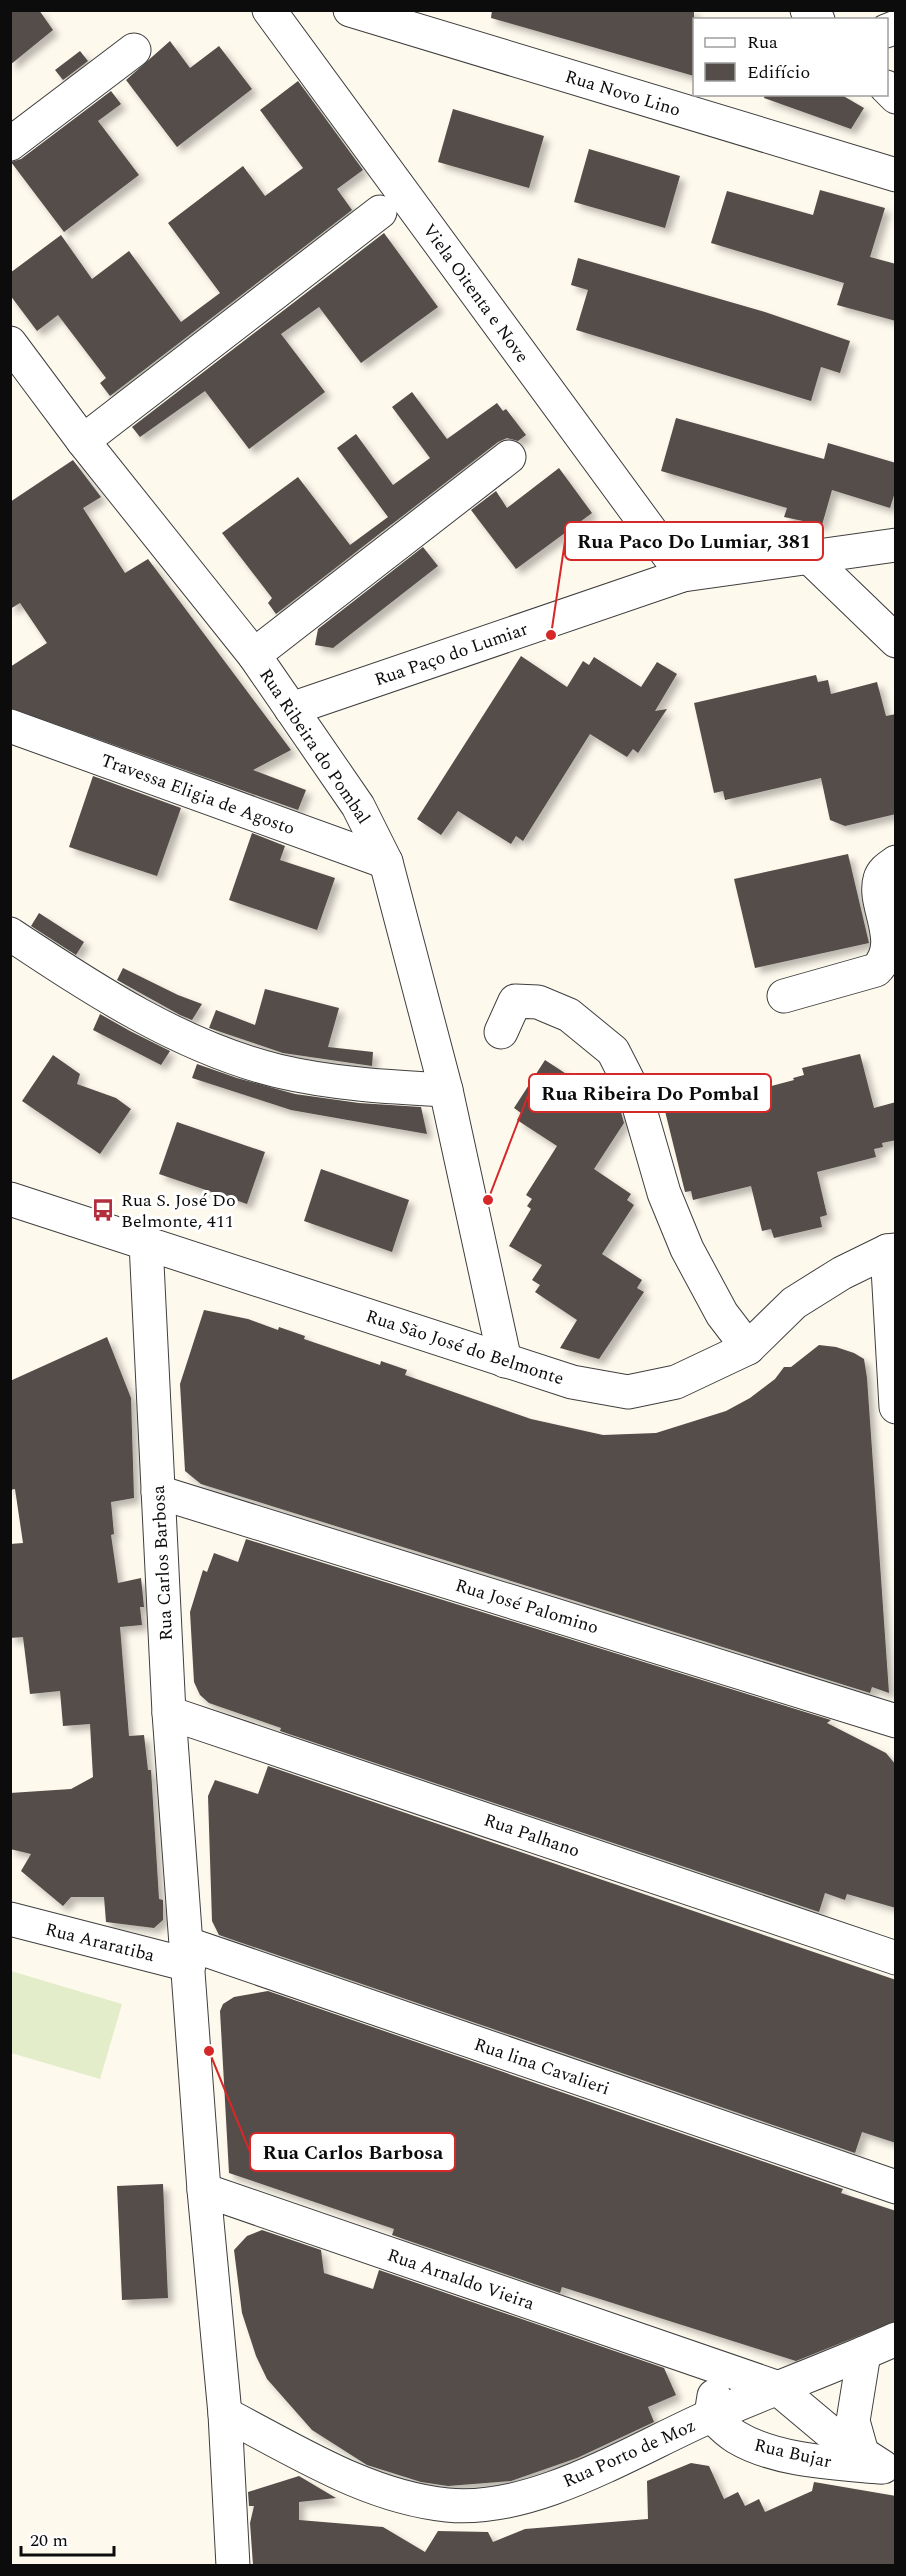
<svg xmlns="http://www.w3.org/2000/svg" width="906" height="2576" font-family="Spectral,serif">
	<style>
		.pitch { fill: #e3edca }
		.building { fill: #544d49; filter: url(#shadow) }
		.lines { fill: none; stroke-linecap: round; stroke-linejoin: round }
		.street-casing { stroke: #3f3f3f; stroke-width: 35 }
		.street { stroke: #fff; stroke-width: 33 }
		.labels { text-anchor: middle; stroke-width: 6; stroke-linejoin: round; paint-order: stroke }
		.street-label { font-size: 18px; fill: #0c0c0c; stroke: #fff }
		.poi-label { font-size: 18px; fill: #0c0c0c; stroke: #fff; text-anchor: start }
		.leader { fill: none; stroke: #d62828; stroke-width: 2 }
		.callout-dot { fill: #d62828; stroke: #fff; stroke-width: 2 }
		.callout { fill: #fff; stroke: #d62828; stroke-width: 2 }
		.callout-label { font-size: 20px; text-anchor: middle; font-weight: bold; fill: #0c0c0c }
	</style>
	<defs>
		<filter id="shadow"><feDropShadow dx="5.5" dy="5.5" stdDeviation="3" flood-color="#0004"/></filter>
	</defs>
	<rect width="100%" height="100%" fill="#fef9ed"/>
	<path class="pitch" d="M11,1971L122,2004L100,2079L11,2053Z"/>
	<g class="building">
		<path d="M10,10H39L53,30L10,65Z"/>
		<path d="M492,10H694V76L491,18Z"/>
		<path d="M170,41L190,68L219,46L252,89L177,147L126,80Z"/>
		<path d="M80,51L88,61L63,80L55,70Z"/>
		<path d="M298,81L363,170L337,189L352,210L110,396L100,383L106,378L58,315L37,331L10,295V273L61,235L92,279L129,251L181,322L220,293L168,223L243,166L265,196L303,168L260,110Z"/>
		<path d="M111,91L121,104L98,121L139,175L64,232L11,162L21,159Z"/>
		<path d="M765,94H840L864,108L851,129L764,98Z"/>
		<path d="M453,109L544,136L529,188L438,162Z"/>
		<path d="M589,149L680,176L665,228L574,202Z"/>
		<path d="M820,190L885,208L870,257L896,264V321L837,305L844,283L711,243L727,191L813,215Z"/>
		<path d="M384,233L438,307L361,363L319,307L281,334L325,392L249,449L205,391L140,437L132,427Z"/>
		<path d="M578,258L765,312L850,341L840,373L821,367L811,401L576,330L588,290L571,285Z"/>
		<path d="M412,392L447,439L497,403L503,411L506,409L526,435L518,441L507,438L498,442L276,614L268,603L272,598L222,533L298,477L350,545L388,517L337,448L356,434L393,485L430,458L392,407Z"/>
		<path d="M676,418L824,459L828,443L896,463V489L890,508L832,490L822,525L784,517L787,508L661,471Z"/>
		<path d="M73,460L101,497L83,508L125,573L148,559L291,750L253,770L306,790L298,810L10,708V667L47,643L20,603L10,609V502Z"/>
		<path d="M559,468L592,513L516,569L471,510L496,491L507,508Z"/>
		<path d="M423,547L438,566L333,648L315,645L318,629Z"/>
		<path d="M521,656L567,687L583,661L589,665L594,657L641,687L657,662L677,674L655,711L667,709L638,753L633,749L627,757L590,734L523,841L516,836L511,844L458,811L441,835L417,819Z"/>
		<path d="M816,675L818,682L828,680L831,694L877,682L886,716L896,714V814L845,826L830,820L821,778L725,800L723,791L714,793L694,703Z"/>
		<path d="M93,776L181,808L157,876L69,847Z"/>
		<path d="M252,833L285,846L280,860L335,878L317,930L229,900Z"/>
		<path d="M848,854L869,943L755,968L734,879Z"/>
		<path d="M39,913L84,942L76,955L31,926Z"/>
		<path d="M123,968L178,995L202,1004L192,1020L180,1015L117,980Z"/>
		<path d="M265,989L339,1008L328,1047L373,1052L372,1066L283,1053L209,1028L216,1010L255,1025Z"/>
		<path d="M100,1014L130,1031L170,1051L161,1065L93,1030Z"/>
		<path d="M860,1054L874,1108L896,1102V1140L882,1143L883,1147L874,1149L876,1157L817,1172L827,1215L820,1217L822,1227L774,1238L771,1229L762,1231L751,1186L693,1200L691,1191L685,1192L665,1111L672,1109L669,1099L718,1087L721,1098L730,1097L794,1080L793,1078L804,1075L802,1068Z"/>
		<path d="M53,1055L80,1074L77,1084L116,1098L131,1109L100,1154L22,1101Z"/>
		<path d="M545,1060L620,1109L624,1123L594,1169L631,1194L627,1200L634,1205L602,1254L642,1280L637,1288L644,1292L599,1359L560,1348L577,1320L535,1292L540,1285L532,1280L542,1265L509,1246L531,1209L527,1206L532,1199L526,1195L557,1146L517,1120L521,1113L514,1108Z"/>
		<path d="M197,1064L237,1078L295,1094L359,1103L421,1107L427,1134L291,1110L192,1078Z"/>
		<path d="M177,1122L265,1152L247,1204L159,1174Z"/>
		<path d="M321,1169L409,1200L392,1252L304,1221Z"/>
		<path d="M204,1310L248,1319L278,1330L279,1327L305,1336L304,1339L380,1365L381,1361L407,1370L405,1375L531,1419L603,1435L656,1433L726,1411L750,1398L775,1379L784,1367H791L819,1345L836,1347L854,1353L864,1359L867,1378L889,1693L872,1687L870,1693L201,1484L185,1471L180,1384Z"/>
		<path d="M107,1337L131,1398L134,1498L111,1502L114,1534L111,1535L118,1583L141,1578L144,1607H140L142,1625L120,1627L129,1736L144,1735L148,1770H151L159,1899L163,1900V1920L154,1928L106,1922L104,1897H71L63,1906L21,1871L31,1854L10,1849V1793L71,1789L93,1777L90,1724L63,1726L60,1691L30,1694L23,1637L10,1638V1544L23,1543L15,1489L10,1490V1381Z"/>
		<path d="M246,1539L831,1720L827,1723L886,1753L896,1765V1908L847,1894L845,1900L825,1893L819,1912L280,1731L281,1728L209,1703L200,1695L194,1682L190,1612L203,1570L207,1572L214,1553L238,1562Z"/>
		<path d="M268,1766L896,1980V2143L862,2132L855,2153L219,1935L212,1921L208,1796L215,1780L258,1794Z"/>
		<path d="M268,1991L843,2189L841,2193L896,2211V2321L796,2361L562,2287L560,2293L392,2235L394,2229L229,2173L220,2011L223,2004L234,1997Z"/>
		<path d="M163,2184L168,2298L122,2300L117,2186Z"/>
		<path d="M262,2230L321,2250L324,2273L373,2289L379,2270L664,2368L676,2395L648,2407L654,2422L577,2458L511,2481L448,2486L421,2482L367,2465L312,2430L267,2379L256,2356L242,2313L234,2250L247,2236Z"/>
		<path d="M691,2463L709,2466L724,2499L738,2492L745,2506L759,2499L765,2512L812,2491L814,2482L896,2496V2565H253L250,2523L254,2506H249L248,2492L299,2476L336,2498L299,2502V2520L383,2527L425,2552L438,2531L488,2532L493,2542L525,2529L648,2519L647,2481Z"/>
	</g>
	<g class="lines">
		<g class="street-casing">
			<g id="street">
				<path d="M269,10L683,575"/>
				<path d="M350,10L896,175"/>
				<path d="M807,10L818,20"/>
				<path d="M886,31L896,27"/>
				<path d="M886,87L896,97"/>
				<path d="M10,144L134,50"/>
				<path d="M10,343L83,441L254,655L358,806L386,862L446,1090L505,1361"/>
				<path d="M83,441L380,212"/>
				<path d="M810,558L896,641"/>
				<path d="M254,655L509,457"/>
				<path d="M291,709L683,575L896,545"/>
				<path d="M10,726L386,862"/>
				<path d="M10,934C93,989 180,1047 278,1071C333,1084 389,1087 446,1090"/>
				<path d="M784,996L876,970C904,942 872,906 880,879C882,871 889,867 896,862"/>
				<path d="M501,1032L515,1001L538,1002L569,1015L613,1051L636,1096L664,1193L687,1249L722,1314L748,1348"/>
				<path d="M10,1199L572,1382L628,1392L676,1382L748,1348L794,1303L842,1273L887,1251L896,1250"/>
				<path d="M146,1243L169,1713L204,2190L225,2414L233,2566"/>
				<path d="M887,1251L896,1407"/>
				<path d="M158,1492L896,1721"/>
				<path d="M169,1713L896,1958"/>
				<path d="M10,1919L189,1965"/>
				<path d="M188,1944L896,2187"/>
				<path d="M204,2190L776,2387L832,2434L883,2467"/>
				<path d="M714,2396L711,2415C719,2423 726,2431 736,2437C776,2461 834,2463 880,2467"/>
				<path d="M225,2414C295,2450 367,2497 447,2505C535,2514 636,2448 715,2414C775,2388 836,2366 896,2339"/>
				<path d="M862,2453L853,2421L864,2353"/>
			</g>
		</g>
		<use href="#street" class="street"/>
	</g>
	<defs>
		<g id="bus-bare" transform="scale(1.8)"><path d="M-5-6H5V4H4V6H2V4H-2V6H-4V4H-5ZM-3.5-4V0h7V-4ZM-3.5 1.2v1.5H-2V1.2ZM2 1.2v1.5H3.5V1.2Z" fill="#b32e3c" stroke="#fff" stroke-width="2.5" paint-order="stroke"/></g>
	</defs>
	<g fill-rule="evenodd">
		<use href="#bus-bare" x="103" y="1210"/>
	</g>
	<g class="labels">
		<g class="street-label">
			<text transform="translate(623 93) rotate(17)" y="6">Rua Novo Lino</text>
			<text transform="translate(476 293) rotate(54)" y="6">Viela Oitenta e Nove</text>
			<text transform="translate(451 654) rotate(-19)" y="6">Rua Paço do Lumiar</text>
			<text transform="translate(315 746) rotate(56)" y="6">Rua Ribeira do Pombal</text>
			<text transform="translate(198 794) rotate(20)" y="6">Travessa Eligia de Agosto</text>
			<text transform="translate(465 1347) rotate(18)" y="6">Rua São José do Belmonte</text>
			<text transform="translate(162 1563) rotate(-93)" y="6">Rua Carlos Barbosa</text>
			<text transform="translate(527 1606) rotate(17)" y="6">Rua José Palomino</text>
			<text transform="translate(532 1835) rotate(19)" y="6">Rua Palhano</text>
			<text transform="translate(100 1942) rotate(14)" y="6">Rua Araratiba</text>
			<text transform="translate(542 2066) rotate(19)" y="6">Rua lina Cavalieri</text>
			<text transform="translate(461 2279) rotate(19)" y="6">Rua Arnaldo Vieira</text>
			<text transform="translate(629 2453) rotate(-24)" y="6">Rua Porto de Moz</text>
			<text transform="translate(793 2453) rotate(13)" y="6">Rua Bujar</text>
		</g>
		<g class="poi-label">
			<text x="121" y="1206">Rua S. José Do<tspan x="121" dy="21">Belmonte, 411</tspan></text>
		</g>
	</g>
	<path class="leader" d="M551 635L565 541M488 1200L529 1093M209 2051L250 2152"/>
	<g class="callout-dot">
		<circle cx="551" cy="635" r="6"/>
		<circle cx="488" cy="1200" r="6"/>
		<circle cx="209" cy="2051" r="6"/>
	</g>
	<g class="callout">
		<rect x="565" y="522" width="258" height="38" rx="6"/>
		<rect x="529" y="1074" width="242" height="38" rx="6"/>
		<rect x="250" y="2133" width="205" height="38" rx="6"/>
	</g>
	<g class="callout-label">
		<text x="694" y="548">Rua Paco Do Lumiar, 381</text>
		<text x="650" y="1100">Rua Ribeira Do Pombal</text>
		<text x="353" y="2159">Rua Carlos Barbosa</text>
	</g>
	<rect width="906" height="2576" fill="none" stroke="#0c0c0c" stroke-width="24"/>
	<rect x="693" y="18" width="195" height="78" fill="#ffffff" stroke="#9e9e9e" stroke-width="1.5"/>
	<rect x="705" y="38" width="30" height="9" fill="#ffffff" stroke="#9e9e9e" stroke-width="1.5"/>
	<text x="747" y="48" font-size="18" fill="#0c0c0c">Rua</text>
	<rect x="705" y="63" width="30" height="18" fill="#544d49" stroke="#9e9e9e" stroke-width="1.5"/>
	<text x="747" y="78" font-size="18" fill="#0c0c0c">Edifício</text>
	<path d="M21 2546v9h93v-9" fill="none" stroke="#0c0c0c" stroke-width="3"/>
	<text x="30" y="2546" font-size="18" fill="#0c0c0c" stroke="#ffffff" stroke-width="4.5" paint-order="stroke">20 m</text>
</svg>
